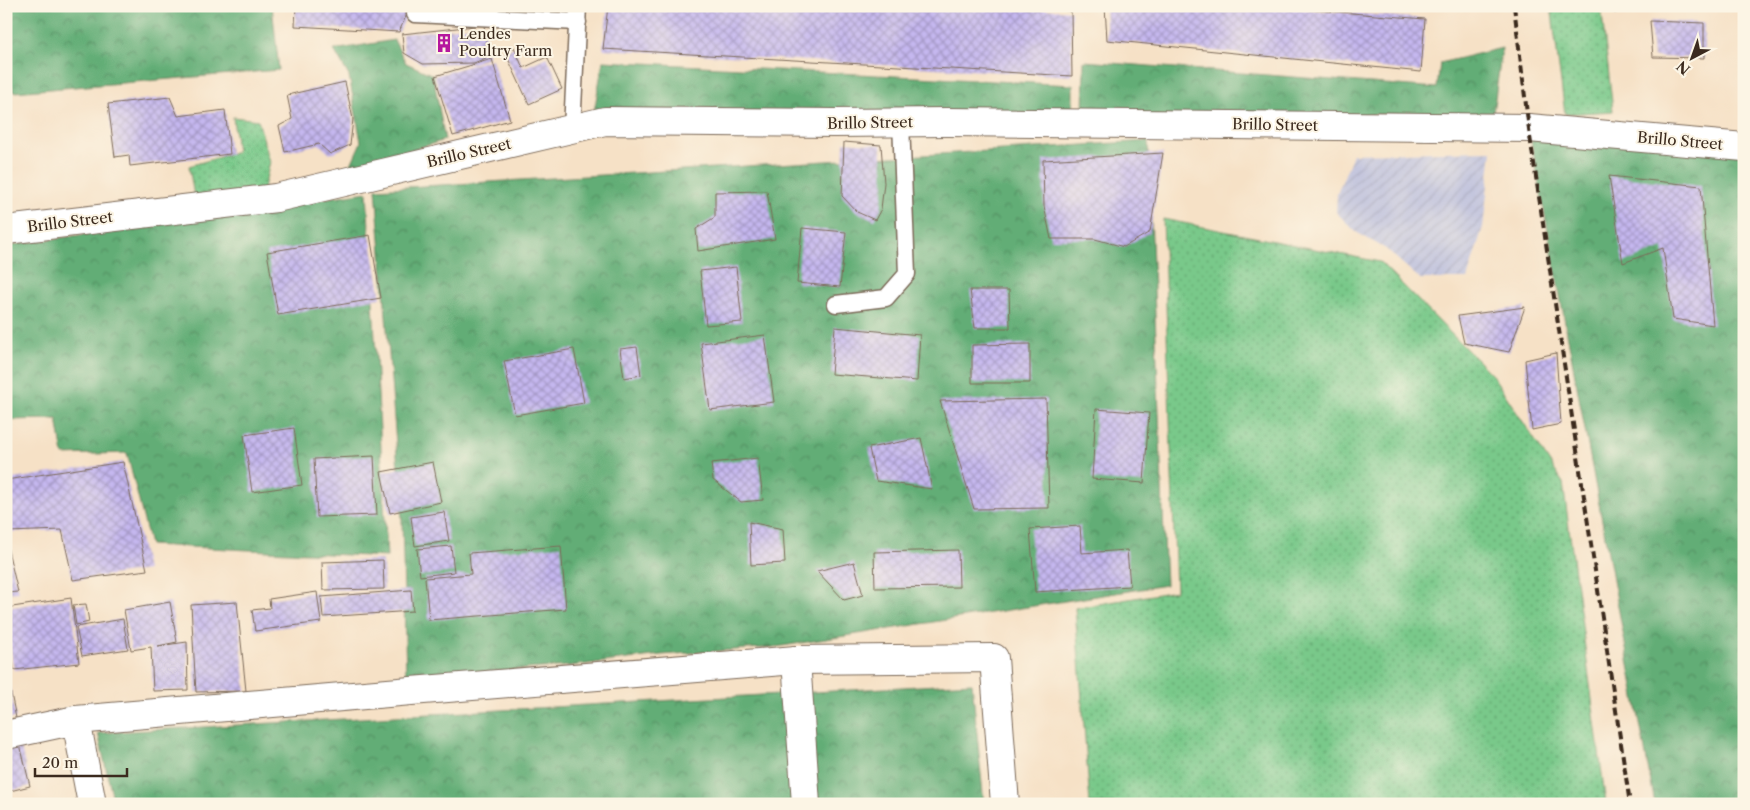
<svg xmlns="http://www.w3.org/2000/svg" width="1750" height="810" font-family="'Libre Caslon Text',serif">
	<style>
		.industrial { fill: url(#industrial-furrows) }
		.grass { fill: url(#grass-dots); stroke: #5a7a54 }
		.forest { fill: url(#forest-crowns); stroke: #4e6c4a }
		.building { fill: url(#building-cross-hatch) }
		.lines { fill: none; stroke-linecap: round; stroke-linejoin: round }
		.lane-casing { stroke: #7c6a59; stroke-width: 19 }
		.street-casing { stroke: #7c6a59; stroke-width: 30 }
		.lane { stroke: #fff; stroke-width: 16 }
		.street { stroke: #fff; stroke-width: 28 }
		.rail { stroke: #3b2a1e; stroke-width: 4; stroke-dasharray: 8 4; stroke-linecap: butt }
		.labels { text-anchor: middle; stroke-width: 4; stroke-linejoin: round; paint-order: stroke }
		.poi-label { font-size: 15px; fill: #3b2a1e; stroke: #fcf5e5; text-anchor: start }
		.street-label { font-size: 15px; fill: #3b2a1e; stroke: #fcf5e5 }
	</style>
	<defs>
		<pattern id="industrial-furrows" width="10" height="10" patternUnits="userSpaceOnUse" patternTransform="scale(1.25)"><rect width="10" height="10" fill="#c0c2dd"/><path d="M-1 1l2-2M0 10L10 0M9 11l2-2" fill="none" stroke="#a6a7bd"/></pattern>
		<pattern id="grass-dots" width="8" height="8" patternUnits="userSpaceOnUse" patternTransform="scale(1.25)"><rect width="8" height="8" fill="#79c98a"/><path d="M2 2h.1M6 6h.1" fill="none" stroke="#64a370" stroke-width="1.8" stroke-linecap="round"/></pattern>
		<pattern id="forest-crowns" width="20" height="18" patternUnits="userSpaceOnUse" patternTransform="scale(1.25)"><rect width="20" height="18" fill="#62ad76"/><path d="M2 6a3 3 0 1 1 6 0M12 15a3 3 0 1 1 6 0" fill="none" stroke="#528d60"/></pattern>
		<pattern id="building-cross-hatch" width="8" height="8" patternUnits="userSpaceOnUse" patternTransform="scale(1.25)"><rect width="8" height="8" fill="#c5b7ef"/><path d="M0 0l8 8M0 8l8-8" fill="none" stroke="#a195c1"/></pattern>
	</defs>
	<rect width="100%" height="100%" fill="#fcf5e5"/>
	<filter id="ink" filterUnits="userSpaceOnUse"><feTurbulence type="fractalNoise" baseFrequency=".02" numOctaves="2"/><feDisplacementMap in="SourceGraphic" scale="10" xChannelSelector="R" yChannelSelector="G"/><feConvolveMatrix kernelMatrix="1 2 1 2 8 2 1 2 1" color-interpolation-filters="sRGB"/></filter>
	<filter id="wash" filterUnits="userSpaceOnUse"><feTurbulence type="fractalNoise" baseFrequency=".0096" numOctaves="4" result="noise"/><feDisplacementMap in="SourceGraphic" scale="20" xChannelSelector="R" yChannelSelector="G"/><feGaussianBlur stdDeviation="1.12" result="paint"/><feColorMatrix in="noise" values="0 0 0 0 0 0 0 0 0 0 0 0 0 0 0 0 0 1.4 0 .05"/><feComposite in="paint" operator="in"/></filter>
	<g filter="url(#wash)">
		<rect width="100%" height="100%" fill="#f6e1c6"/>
		<path class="industrial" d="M1492,151L1483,227L1467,279H1420L1386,249L1356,232L1336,212L1337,194L1353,154Z"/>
		<g class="grass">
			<path d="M1551,6H1601L1613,111L1565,114Z"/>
			<path d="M233,117L258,120L270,162L263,192L195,202L189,166L237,152Z"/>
			<path d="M1163,219L1380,262L1493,376L1563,483L1606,804H1090L1075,608L1176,591Z"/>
		</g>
		<g class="forest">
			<path d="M6,6H272L279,70L14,92L6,73Z"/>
			<path d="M394,40L406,63L433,75L445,140L349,169L361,142L349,76L334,50Z"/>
			<path d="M1502,48L1493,113L1083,118L1084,61L1437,88L1440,63Z"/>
			<path d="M603,61L1073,85V115L594,112Z"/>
			<path d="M1529,130L1744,148V804H1655Z"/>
			<path d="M1148,141L1166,585L776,647L661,655L571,666L406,677L402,520L376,189Z"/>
			<path d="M367,192L387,557L150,545L127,453L63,455L57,419L6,420V246Z"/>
			<path d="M972,683L984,804H114L98,733Z"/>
		</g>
		<g id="blocks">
			<g class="building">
				<path d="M296,6H408L407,14L399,32L295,26Z"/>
				<path d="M608,6H1006L1071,11L1072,76L603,49Z"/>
				<path d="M1105,6H1265L1425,19L1421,72L1107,40Z"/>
				<path d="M1613,6H1654V7L1614,13Z"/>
				<path d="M1650,21L1704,23V58L1653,57Z"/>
				<path d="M484,25L488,57L474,63L423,64L404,53L402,34Z"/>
				<path d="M514,47L523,68L547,57L562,89L529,104L505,52Z"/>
				<path d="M492,59L510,120L453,136L435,76Z"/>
				<path d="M345,82L353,119L350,145L330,154L319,144L285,152L279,126L292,119L287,95Z"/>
				<path d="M170,97L178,116L225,110L230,154L130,166L129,155L115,157L108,104Z"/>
				<path d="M844,142L881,145L884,183L881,209L875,220L857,212L842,196Z"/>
				<path d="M1163,153L1150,232L1124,247L1095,239H1051L1044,206L1043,160Z"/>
				<path d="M1609,176L1701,186L1713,325L1673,319L1663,248L1623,263Z"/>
				<path d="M767,191L775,239L698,251L696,229L715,217V192Z"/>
				<path d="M802,228L846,232L840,287L797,283Z"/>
				<path d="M370,235L381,298L278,315L267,252Z"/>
				<path d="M736,267L742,322L706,325L700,271Z"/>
				<path d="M970,290H1009L1010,328H975Z"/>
				<path d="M1525,307L1509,352L1464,343L1458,316Z"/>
				<path d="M835,327L920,335L917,381L831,374Z"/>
				<path d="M765,335L774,402L710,410L701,343Z"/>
				<path d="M1030,344V383H972V345Z"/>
				<path d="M637,347L641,375L624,378L620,349Z"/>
				<path d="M574,349L584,403L515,415L504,361Z"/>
				<path d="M1556,353L1561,424L1532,430L1525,360Z"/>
				<path d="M1046,399L1049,508L974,509L940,401Z"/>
				<path d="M1096,409L1149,413L1144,483L1092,479Z"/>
				<path d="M294,428L302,485L252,492L244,435Z"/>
				<path d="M921,438L932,489L876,481L869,448Z"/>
				<path d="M374,456L377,515L317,517L314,459Z"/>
				<path d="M758,458L763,500L741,502L713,480L711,463Z"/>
				<path d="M123,462L147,570L73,580L62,530L8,532L6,521V480Z"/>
				<path d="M433,462L441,502L390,513L381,472Z"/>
				<path d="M444,512L449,541L415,546L411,517Z"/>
				<path d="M749,522L783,529L785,563L751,565Z"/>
				<path d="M1080,526L1082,553L1127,550L1130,586L1035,592L1030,529Z"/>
				<path d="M6,546H7L18,592L6,593Z"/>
				<path d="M451,546L454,572L420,576L417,549Z"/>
				<path d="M561,546L566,609L429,620L425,578L471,574L469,553Z"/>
				<path d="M958,550L959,587L875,588L874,552Z"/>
				<path d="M383,560L384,589L323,590L322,562Z"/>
				<path d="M854,562L863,595L844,600L817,571Z"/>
				<path d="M411,590L413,611L323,617L321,597Z"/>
				<path d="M317,592L321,622L255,631L252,610L270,608L269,599Z"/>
				<path d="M71,598L79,663L14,670L6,620V608Z"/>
				<path d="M170,602L177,642L158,646L187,642L188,690L153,691L151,647L131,650L124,610Z"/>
				<path d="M237,602L246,691L196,692L191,605Z"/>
				<path d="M86,604L89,622L76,625L73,605Z"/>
				<path d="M123,619L128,649L82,656L76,627Z"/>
				<path d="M6,669L16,718L6,719Z"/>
				<path d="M19,740L30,786L6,792V743Z"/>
			</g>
		</g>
	</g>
	<g filter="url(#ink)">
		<use href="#blocks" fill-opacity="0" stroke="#7c6a59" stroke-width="1"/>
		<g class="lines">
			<g class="lane-casing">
				<g id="lane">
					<path d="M415,14L578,22"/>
					<path d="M572,129L578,6"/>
					<path d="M836,304L886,298L907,274L901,122"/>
				</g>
			</g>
			<g class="street-casing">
				<g id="street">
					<path d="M6,230L276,198L605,121L834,123L948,122L1529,128L1744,147"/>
					<path d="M796,660L806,804"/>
					<path d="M76,720L92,804"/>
					<path d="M6,735L76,720L411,691L796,660L994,658L1005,804"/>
				</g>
			</g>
			<use href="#lane" class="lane"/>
			<use href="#street" class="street"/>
			<path class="rail" d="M1514,6L1529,130L1630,804"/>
		</g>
	</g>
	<defs>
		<g id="building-bare" transform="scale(1.5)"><path d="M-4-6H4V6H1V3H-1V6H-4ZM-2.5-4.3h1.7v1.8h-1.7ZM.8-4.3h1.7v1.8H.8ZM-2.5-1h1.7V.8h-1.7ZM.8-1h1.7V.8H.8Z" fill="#b5179e" stroke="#fcf5e5" stroke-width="2.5" paint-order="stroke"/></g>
	</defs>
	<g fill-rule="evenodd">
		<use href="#building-bare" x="444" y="43"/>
	</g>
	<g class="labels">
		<g class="poi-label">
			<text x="459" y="39">Lendes<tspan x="459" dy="17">Poultry Farm</tspan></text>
		</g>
		<g class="street-label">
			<text transform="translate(870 123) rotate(-1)" y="5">Brillo Street</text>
			<text transform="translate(1275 125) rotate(1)" y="5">Brillo Street</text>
			<text transform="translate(1680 141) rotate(5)" y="5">Brillo Street</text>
			<text transform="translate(469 153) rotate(-13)" y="5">Brillo Street</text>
			<text transform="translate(70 222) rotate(-7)" y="5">Brillo Street</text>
		</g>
	</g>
	<rect width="1750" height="810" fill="none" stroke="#fcf5e5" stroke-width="25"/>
	<g transform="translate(1692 58) rotate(221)" stroke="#fcf5e5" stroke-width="4" paint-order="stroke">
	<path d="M0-4L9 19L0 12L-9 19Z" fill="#3b2a1e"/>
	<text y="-8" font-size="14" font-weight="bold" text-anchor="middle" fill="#3b2a1e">N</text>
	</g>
	<path d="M35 768v8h92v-8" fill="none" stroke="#3b2a1e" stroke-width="2.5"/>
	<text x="42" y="768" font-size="15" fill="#3b2a1e" stroke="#fcf5e5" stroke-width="4" paint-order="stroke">20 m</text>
</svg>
